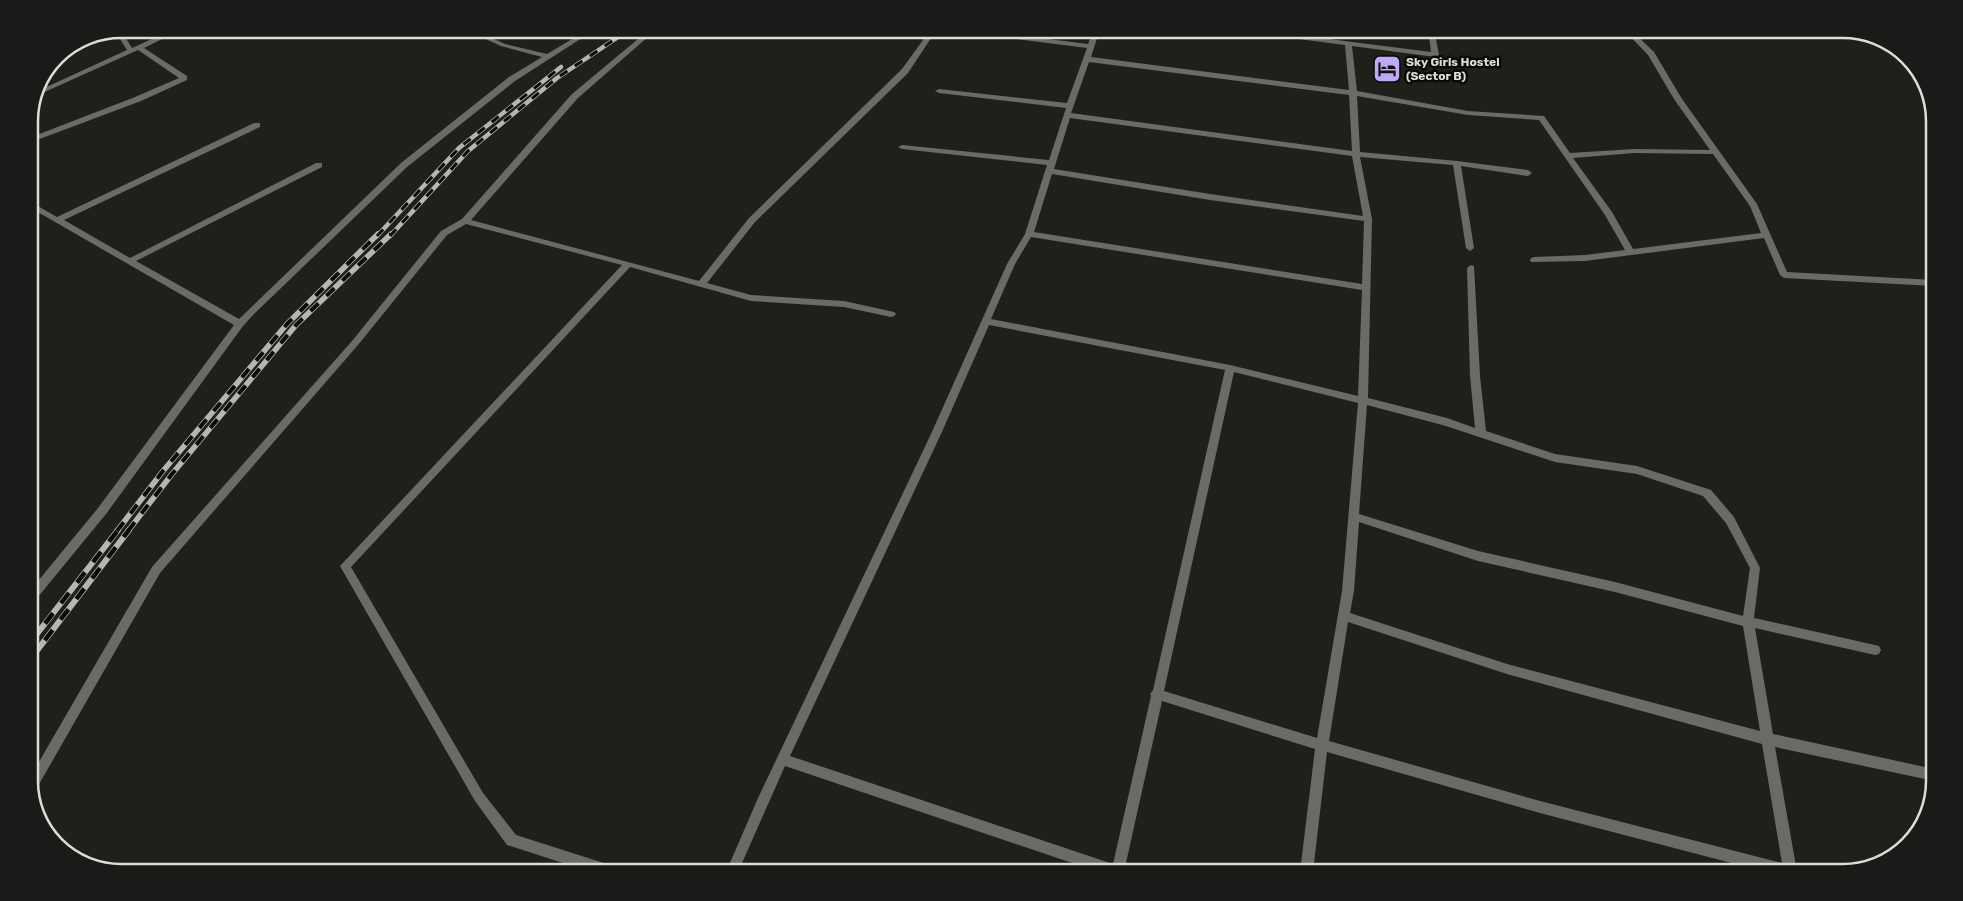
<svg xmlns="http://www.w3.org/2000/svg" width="1963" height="901" font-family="Rubik,sans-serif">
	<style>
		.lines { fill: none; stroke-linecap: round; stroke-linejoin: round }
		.street { fill: #6a6b67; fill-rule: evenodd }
		.rail-far2-casing { stroke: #b4b7b0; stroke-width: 4.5 }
		.rail-far1-casing { stroke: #b4b7b0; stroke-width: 5.5 }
		.rail-casing { stroke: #b4b7b0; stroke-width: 6 }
		.rail-far2 { stroke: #090a07; stroke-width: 3; stroke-dasharray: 9; stroke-linecap: butt }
		.rail-far1 { stroke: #090a07; stroke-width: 4; stroke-dasharray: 11; stroke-linecap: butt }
		.rail { stroke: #090a07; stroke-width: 4.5; stroke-dasharray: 13; stroke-linecap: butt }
		.labels { text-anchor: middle; stroke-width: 5; stroke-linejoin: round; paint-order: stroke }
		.far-poi-label { font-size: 12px; font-weight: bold; fill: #dbded8; stroke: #090a07; text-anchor: start }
		.rim { fill: none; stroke: #dbded8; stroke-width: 2.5 }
	</style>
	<rect width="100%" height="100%" fill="#1e2119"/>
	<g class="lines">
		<g class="street">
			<path d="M120,29L132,48L174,29H182L144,48L187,76V80L141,101L29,143V138L135,97L179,78L138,50L38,95L40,90L127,50L114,30Z"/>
			<path d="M464,29H472L505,44L547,54L589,29H596L515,81L407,167L254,314L243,326L106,514L33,603L29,605V592L98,508L234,325L29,207V201L57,217L254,123H260V127L64,220L130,258L316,163H322V167L136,261L239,319L401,163L509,77L542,57L501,46Z"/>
			<path d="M650,29H657L578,98L471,220L699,281L749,218L902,69L931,29H937L908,73L755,222L707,283L751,295L844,301L894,312L896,314L894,316L891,317L844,307L751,301L630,267L351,567L483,793L516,835L610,865L615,867L616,872H591L507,845L475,801L340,566L622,265L466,224L447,235L358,345L160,573L34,793L31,795L29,787V779L152,567L352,341L441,231L462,219L572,94Z"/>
			<path d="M1094,29H1100L1091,57L1349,90L1345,45L1236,31L1233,29H1250L1431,52L1428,29H1434L1439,55L1435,57L1352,46L1357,91L1468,111L1544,116L1570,153L1634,149L1710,150L1674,99L1648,55L1623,29H1630L1654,52L1682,99L1757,204L1787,272L1934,280V286L1784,278L1780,275L1764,238L1585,261L1531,262L1530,260L1531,258L1534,257L1585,255L1625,250L1605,215L1539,120L1468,115L1357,96L1360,152L1457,161L1528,170L1532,173L1528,176L1461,166L1474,248L1470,251L1466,248L1453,165L1360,157L1372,219L1368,398L1447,418L1475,428L1470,376L1467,268L1471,265L1474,266L1480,376L1486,431L1555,454L1637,466L1711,490L1734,517L1760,568L1754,618L1875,645L1879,646L1881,650L1879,654L1875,655L1755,628L1773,734L1934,769V781L1775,747L1797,872H1766L1540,813L1327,752L1313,872H1300L1315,749L1162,701L1124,872H1099L785,766L738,872H726L758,798L931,434L1007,264L1025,234L1047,165L902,149L898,147L902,145L1049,160L1066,108L939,93L935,91L939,89L1067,103L1087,48L1001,37L998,35L1001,33L1088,44ZM1089,62L1349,95L1352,151L1071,113ZM1070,118L1352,156L1363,216L1210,194L1054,169ZM1634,153L1713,154L1750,206L1761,233L1633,249L1612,212L1573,158ZM1052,174L1210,200L1364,221L1362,284L1034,232ZM1031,237L1362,290L1358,396L1230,365L991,319L1015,264ZM989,325L1225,370L1153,690L1150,694L1151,696L1113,864L790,756L941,434ZM1234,372L1358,403L1342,591L1317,738L1164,691ZM1367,405L1446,426L1555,462L1637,474L1703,496L1726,523L1750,568L1743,616L1615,582L1478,551L1359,514ZM1359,522L1478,561L1615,592L1743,626L1760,731L1507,664L1350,613L1354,591ZM1348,622L1507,674L1762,744L1782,863L1540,801L1329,741Z"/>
		</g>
		<g class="rail-far2-casing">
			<g id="rail-far2">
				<path d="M377,236L459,148L561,67"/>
				<path d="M390,236L468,151L557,78L630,29"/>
			</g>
		</g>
		<g class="rail-far1-casing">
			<g id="rail-far1">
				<path d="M117,531L163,471L287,324L378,234"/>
				<path d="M128,531L172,474L296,325L391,234"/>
			</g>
		</g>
		<g class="rail-casing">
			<g id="rail">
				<path d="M29,644L118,530"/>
				<path d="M29,661L129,530"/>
			</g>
		</g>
		<use href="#rail-far2" class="rail-far2"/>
		<use href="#rail-far1" class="rail-far1"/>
		<use href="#rail" class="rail"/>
	</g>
	<defs>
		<g id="hotel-square" transform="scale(1.4375)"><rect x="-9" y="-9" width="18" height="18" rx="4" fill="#bda9f5" stroke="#090a07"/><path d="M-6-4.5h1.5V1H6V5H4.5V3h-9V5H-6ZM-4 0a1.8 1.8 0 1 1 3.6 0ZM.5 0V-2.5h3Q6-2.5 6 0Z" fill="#111"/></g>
	</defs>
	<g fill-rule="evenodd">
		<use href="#hotel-square" x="1387" y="69"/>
	</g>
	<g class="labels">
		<g class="far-poi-label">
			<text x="1406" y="66">Sky Girls Hostel<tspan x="1406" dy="14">(Sector B)</tspan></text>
		</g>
	</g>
	<path d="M0 0H1963V901H0ZM121 38H1843A83 83 0 0 1 1926 121V781A83 83 0 0 1 1843 864H121A83 83 0 0 1 38 781V121A83 83 0 0 1 121 38Z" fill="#1a1b18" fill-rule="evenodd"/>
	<path class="rim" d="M121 38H1843A83 83 0 0 1 1926 121V781A83 83 0 0 1 1843 864H121A83 83 0 0 1 38 781V121A83 83 0 0 1 121 38Z"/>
</svg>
